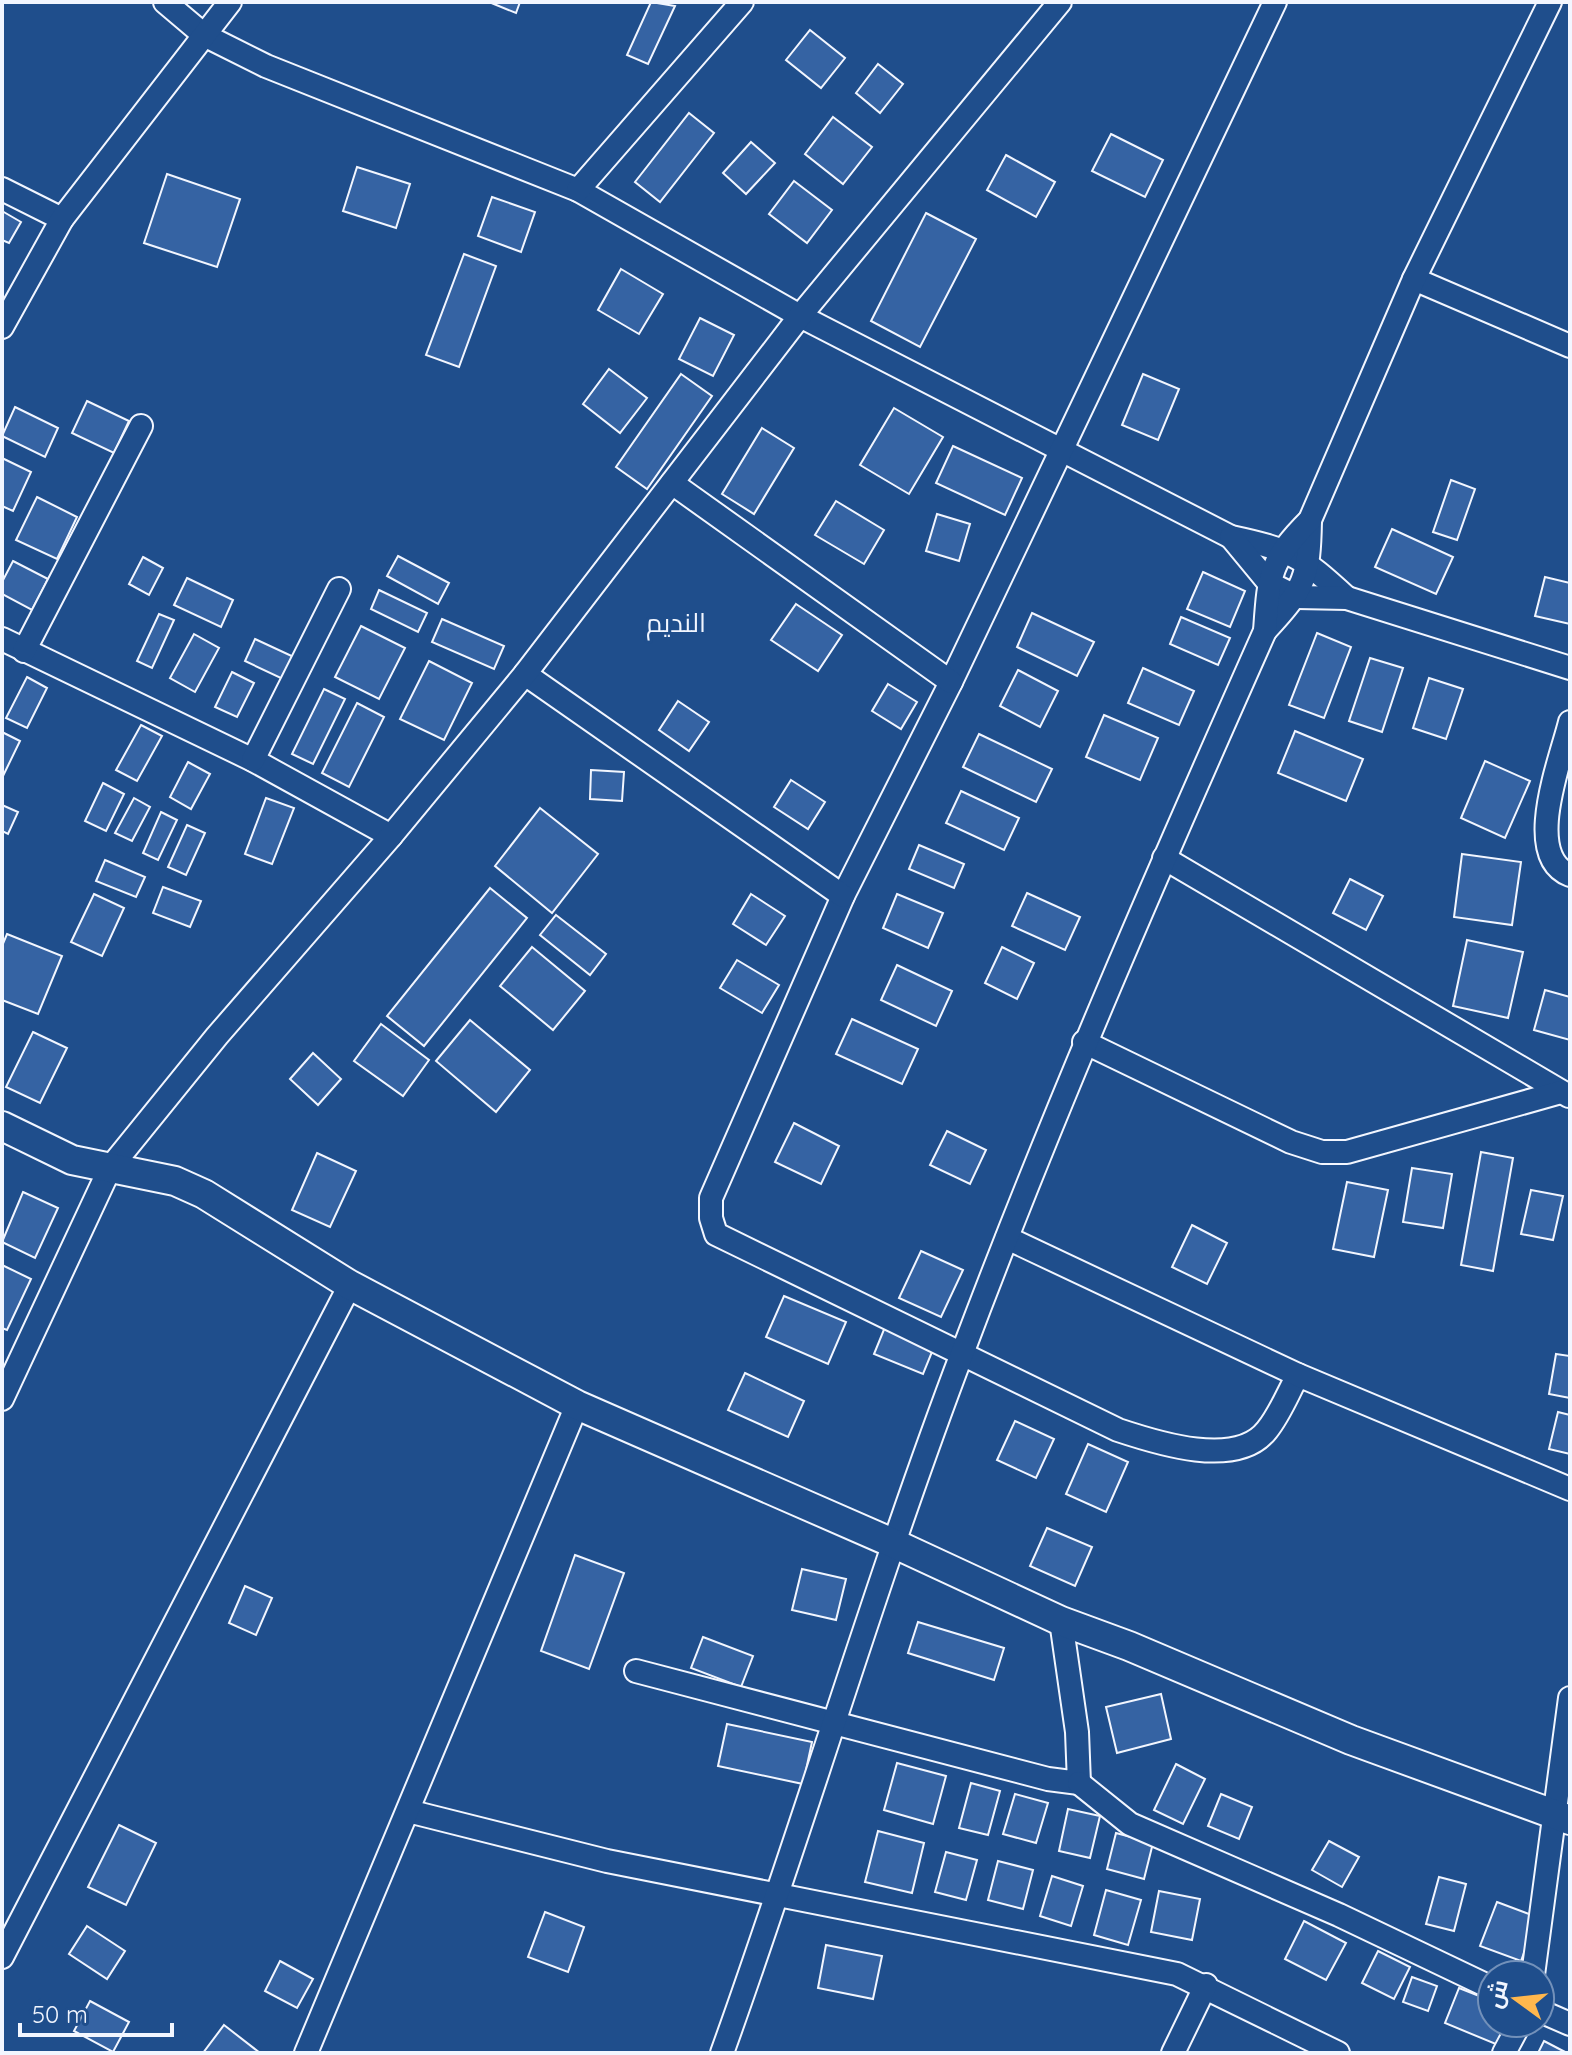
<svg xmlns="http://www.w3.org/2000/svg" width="1572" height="2055" font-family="Quicksand,Cairo,sans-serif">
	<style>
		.building { fill: #3563a3; stroke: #f2f6ff; stroke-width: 2 }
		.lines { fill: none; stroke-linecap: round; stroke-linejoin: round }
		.minor-casing { stroke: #f2f6ff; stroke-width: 26 }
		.major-casing { stroke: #f2f6ff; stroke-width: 32 }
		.minor { stroke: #1f4e8c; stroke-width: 22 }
		.major { stroke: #1f4e8c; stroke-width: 28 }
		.labels { text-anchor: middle; stroke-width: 6; stroke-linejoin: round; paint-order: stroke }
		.neighbourhood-label { font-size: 26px; fill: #f2f6ff; stroke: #1f4e8c }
	</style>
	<rect width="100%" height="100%" fill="#1f4e8c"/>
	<g class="building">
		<path d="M489,2H520L516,13Z"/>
		<path d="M651,2L675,6L648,64L627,55Z"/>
		<path d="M810,30L845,58L821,88L786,60Z"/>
		<path d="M878,64L903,84L880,113L856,93Z"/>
		<path d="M689,113L714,133L660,202L635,182Z"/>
		<path d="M833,117L872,147L843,184L805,154Z"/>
		<path d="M1111,134L1163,160L1145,197L1092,171Z"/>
		<path d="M751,142L775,163L746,194L723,173Z"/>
		<path d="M1006,155L1055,182L1036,217L987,190Z"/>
		<path d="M357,167L410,184L396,228L343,211Z"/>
		<path d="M167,174L240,199L217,267L144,243Z"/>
		<path d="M794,181L832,210L807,243L769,214Z"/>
		<path d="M492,197L535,212L521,252L478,236Z"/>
		<path d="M2,211L21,222L9,243L2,240Z"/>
		<path d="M926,213L976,239L920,347L871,321Z"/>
		<path d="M464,254L496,266L459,367L426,355Z"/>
		<path d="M621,269L663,294L639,334L598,310Z"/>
		<path d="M700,318L734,335L713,376L679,359Z"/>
		<path d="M609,369L647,398L620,433L583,404Z"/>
		<path d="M681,374L712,396L647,489L616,467Z"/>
		<path d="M1143,374L1179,389L1158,440L1122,425Z"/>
		<path d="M87,401L129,421L114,453L72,433Z"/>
		<path d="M15,407L58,428L45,457L2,436Z"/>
		<path d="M894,408L943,437L909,494L860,465Z"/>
		<path d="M762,428L794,448L754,514L722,494Z"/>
		<path d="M953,446L1022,478L1005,515L936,483Z"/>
		<path d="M2,458L31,472L13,511L2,506Z"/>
		<path d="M1451,480L1475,489L1457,540L1433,532Z"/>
		<path d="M37,497L77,517L57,559L16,540Z"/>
		<path d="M836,501L884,530L864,564L815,535Z"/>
		<path d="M937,514L970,524L959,561L926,551Z"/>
		<path d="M1392,529L1453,557L1436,594L1375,567Z"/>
		<path d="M398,556L449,583L438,604L387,576Z"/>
		<path d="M143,557L163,568L149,595L129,584Z"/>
		<path d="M13,561L48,579L32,610L2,594V582Z"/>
		<path d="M1203,572L1245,591L1230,627L1187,609Z"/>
		<path d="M1545,577L1570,583V624L1535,616Z"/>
		<path d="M187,578L233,600L221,627L174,605Z"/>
		<path d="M379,590L427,613L418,632L371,609Z"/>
		<path d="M796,604L842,635L818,671L771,640Z"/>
		<path d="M1032,613L1094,642L1077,676L1017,647Z"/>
		<path d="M159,614L174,620L152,668L137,661Z"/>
		<path d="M1181,617L1230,638L1218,665L1170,644Z"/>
		<path d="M442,619L504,646L494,669L432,642Z"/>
		<path d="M361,626L405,648L379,699L335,677Z"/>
		<path d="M1317,633L1351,647L1324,718L1289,705Z"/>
		<path d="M194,634L219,648L195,692L170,678Z"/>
		<path d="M255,639L296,658L285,680L245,661Z"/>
		<path d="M1370,658L1403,668L1382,732L1349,721Z"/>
		<path d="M429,661L472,683L444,740L400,719Z"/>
		<path d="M1143,668L1194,691L1179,725L1128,703Z"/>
		<path d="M1018,670L1058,691L1040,727L1000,706Z"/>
		<path d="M232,672L254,683L237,717L215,707Z"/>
		<path d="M27,677L47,688L27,728L6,718Z"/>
		<path d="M1429,678L1463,689L1446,739L1413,728Z"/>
		<path d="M888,684L917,702L901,729L872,711Z"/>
		<path d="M324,689L345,699L313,764L292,754Z"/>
		<path d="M678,701L709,722L689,751L659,730Z"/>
		<path d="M357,703L384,717L349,787L322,773Z"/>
		<path d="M1104,715L1158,738L1140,780L1086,757Z"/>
		<path d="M141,725L162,736L137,781L116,770Z"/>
		<path d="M1295,731L1363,759L1346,801L1278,773Z"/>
		<path d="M2,732L20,741L2,778Z"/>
		<path d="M979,734L1052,769L1036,802L963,767Z"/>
		<path d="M1485,761L1530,781L1505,838L1461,818Z"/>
		<path d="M188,762L210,774L191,809L170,797Z"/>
		<path d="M591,770L624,772L622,801L590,799Z"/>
		<path d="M791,780L825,802L808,829L774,807Z"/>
		<path d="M103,783L124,794L106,831L85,821Z"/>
		<path d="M961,791L1019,818L1004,850L946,823Z"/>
		<path d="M134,798L150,807L132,841L115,833Z"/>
		<path d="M266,798L294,808L272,864L245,854Z"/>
		<path d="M2,805L18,812L8,834L2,831Z"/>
		<path d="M540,808L598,854L552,913L495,866Z"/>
		<path d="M161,812L177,820L158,860L143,853Z"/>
		<path d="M187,825L205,833L186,875L168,867Z"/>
		<path d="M919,845L964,864L954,888L909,869Z"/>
		<path d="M1462,854L1521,862L1512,925L1454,917Z"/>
		<path d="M105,860L145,877L136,897L96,881Z"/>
		<path d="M1350,879L1383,896L1366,930L1333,913Z"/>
		<path d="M163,887L201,901L190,927L153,913Z"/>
		<path d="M490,888L527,918L424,1046L387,1016Z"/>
		<path d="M1027,893L1080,917L1065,950L1012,926Z"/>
		<path d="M94,894L124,908L102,956L71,942Z"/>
		<path d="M751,894L785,916L766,945L733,924Z"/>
		<path d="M897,894L943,913L928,948L883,928Z"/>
		<path d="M556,915L606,954L590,975L540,935Z"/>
		<path d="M7,934L62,956L38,1014L2,1000V946Z"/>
		<path d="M1467,940L1523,952L1508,1018L1453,1006Z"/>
		<path d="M532,947L585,991L553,1030L500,986Z"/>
		<path d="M1002,947L1034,963L1017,999L985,983Z"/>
		<path d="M737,960L779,985L762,1013L720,988Z"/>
		<path d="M897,965L952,991L936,1026L881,1000Z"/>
		<path d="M1545,990L1570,997V1040L1534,1030Z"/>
		<path d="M852,1019L918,1049L902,1084L836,1054Z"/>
		<path d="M470,1020L530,1070L496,1112L436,1061Z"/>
		<path d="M381,1024L429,1060L403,1096L354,1061Z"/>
		<path d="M33,1032L67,1048L40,1103L6,1087Z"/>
		<path d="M313,1053L341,1079L318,1105L290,1079Z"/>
		<path d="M794,1123L839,1146L821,1184L775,1162Z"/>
		<path d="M947,1131L986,1150L970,1184L930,1165Z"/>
		<path d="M1481,1152L1513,1158L1493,1271L1461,1265Z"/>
		<path d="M317,1153L356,1171L330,1227L292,1210Z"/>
		<path d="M1412,1168L1452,1174L1443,1228L1403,1222Z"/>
		<path d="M1347,1182L1388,1190L1374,1257L1333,1249Z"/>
		<path d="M1531,1190L1563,1196L1553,1240L1521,1234Z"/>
		<path d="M23,1192L58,1208L35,1258L2,1242Z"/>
		<path d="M1192,1225L1227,1243L1207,1284L1172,1267Z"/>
		<path d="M921,1251L963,1270L941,1317L899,1298Z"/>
		<path d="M2,1265L31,1279L7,1330L2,1328Z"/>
		<path d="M784,1296L846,1322L828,1364L766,1337Z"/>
		<path d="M885,1327L934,1347L923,1374L874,1354Z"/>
		<path d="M1556,1354L1570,1356V1398L1549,1394Z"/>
		<path d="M745,1373L804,1401L788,1437L728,1410Z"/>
		<path d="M1558,1412L1570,1415V1454L1549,1449Z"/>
		<path d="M1015,1421L1054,1439L1036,1478L997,1460Z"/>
		<path d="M1088,1444L1128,1462L1106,1512L1066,1494Z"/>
		<path d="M1047,1528L1092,1547L1075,1586L1030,1566Z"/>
		<path d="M575,1555L624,1573L589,1669L541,1651Z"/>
		<path d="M802,1569L846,1579L836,1620L792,1610Z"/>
		<path d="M245,1586L272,1598L256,1635L229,1623Z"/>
		<path d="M918,1622L1004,1648L994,1680L908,1653Z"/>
		<path d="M703,1637L753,1656L741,1687L691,1668Z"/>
		<path d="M1161,1694L1171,1739L1117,1753L1106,1707Z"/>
		<path d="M727,1724L812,1742L803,1784L718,1766Z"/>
		<path d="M897,1763L946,1776L933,1824L884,1810Z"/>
		<path d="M1176,1764L1205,1779L1183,1824L1154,1810Z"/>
		<path d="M971,1783L1000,1791L988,1835L959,1828Z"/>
		<path d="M1015,1794L1048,1803L1036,1843L1003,1834Z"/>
		<path d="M1221,1794L1252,1807L1239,1839L1208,1826Z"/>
		<path d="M1068,1809L1100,1816L1090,1858L1059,1851Z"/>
		<path d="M119,1825L156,1843L126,1905L88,1887Z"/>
		<path d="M878,1831L924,1843L912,1893L865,1882Z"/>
		<path d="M1116,1833L1153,1843L1144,1879L1107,1869Z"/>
		<path d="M1329,1841L1359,1857L1342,1887L1312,1870Z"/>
		<path d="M946,1852L977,1860L966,1900L935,1892Z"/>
		<path d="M998,1861L1033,1870L1023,1909L988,1900Z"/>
		<path d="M1052,1876L1083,1886L1071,1926L1040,1916Z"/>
		<path d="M1439,1877L1466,1884L1454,1931L1426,1924Z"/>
		<path d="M1106,1890L1141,1900L1128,1945L1094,1935Z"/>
		<path d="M1159,1891L1200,1899L1192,1940L1151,1932Z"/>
		<path d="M1497,1902L1537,1917L1521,1961L1480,1946Z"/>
		<path d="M545,1912L584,1927L568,1972L528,1957Z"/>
		<path d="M1304,1921L1346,1943L1326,1980L1285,1959Z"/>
		<path d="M87,1926L125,1951L107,1979L69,1954Z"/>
		<path d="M826,1945L882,1956L873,1999L818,1988Z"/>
		<path d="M1378,1951L1410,1967L1394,1999L1362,1983Z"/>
		<path d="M280,1961L313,1979L297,2008L265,1991Z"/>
		<path d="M1412,1977L1437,1986L1428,2011L1403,2002Z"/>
		<path d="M1459,1988L1492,2001V2023H1513L1503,2047L1445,2023Z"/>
		<path d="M90,2001L129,2022L113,2052L74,2031Z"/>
		<path d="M224,2025L260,2053H203Z"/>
		<path d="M1544,2041L1567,2053H1538Z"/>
	</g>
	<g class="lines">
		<g class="minor-casing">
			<g id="minor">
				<path d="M165,2L204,35L266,66L578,190L800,316L1231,537C1292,550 1301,556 1347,598"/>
				<path d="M1275,2L951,682L843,896L711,1198V1218L716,1234L1118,1430C1157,1443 1237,1469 1267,1430C1280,1414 1288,1393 1298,1375"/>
				<path d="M2,189L62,219"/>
				<path d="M578,190L742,2"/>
				<path d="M1414,279L1570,346"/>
				<path d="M2,327L62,219L230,2"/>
				<path d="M672,483L951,682"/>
				<path d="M1231,537L1269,583L1297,597L1347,598L1570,668"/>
				<path d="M1265,631C1305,588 1309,578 1310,520"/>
				<path d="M2,639L253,760L391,836"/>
				<path d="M24,651L141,426"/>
				<path d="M525,674L843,896"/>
				<path d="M1570,722C1561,759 1522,856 1570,875"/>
				<path d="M253,760L339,589"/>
				<path d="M1164,858L1569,1096"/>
				<path d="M1084,1042L1291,1142L1322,1152H1347L1561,1092"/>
				<path d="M1007,1238L1298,1375L1570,1489"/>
				<path d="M2,1399L110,1168L217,1036L391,836L525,674L800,316L1060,2"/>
				<path d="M636,1671L1048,1779L1079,1783L1077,1732L1061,1621"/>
				<path d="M1079,1783L1130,1824L1339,1915L1492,1988"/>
				<path d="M408,1811L607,1861L1177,1974L1338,2053"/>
				<path d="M2,1957L350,1285"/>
				<path d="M1533,1975L1570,1698"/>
				<path d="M1540,2011L1570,2024"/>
				<path d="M306,2053L577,1405"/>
				<path d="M722,2053C806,1820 875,1582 963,1351C1055,1107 1159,869 1265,631C1269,575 1269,561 1310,520L1414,279L1550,2"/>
				<path d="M1173,2053L1206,1985"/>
				<path d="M1504,2053L1520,2023"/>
			</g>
		</g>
		<g class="major-casing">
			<path id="major" d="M2,1126L72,1160L175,1181L204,1194L350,1285L577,1405L895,1544L1061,1621L1129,1646L1351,1740L1570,1820"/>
		</g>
		<use href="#minor" class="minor"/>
		<use href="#major" class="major"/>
	</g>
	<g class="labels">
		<g class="neighbourhood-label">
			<text x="676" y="632">النديم</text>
		</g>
	</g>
	<rect width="1572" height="2055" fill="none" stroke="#f2f6ff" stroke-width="8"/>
	<g transform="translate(1516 1999) rotate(285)"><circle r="38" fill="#1f4e8c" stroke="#7391ba" stroke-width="2"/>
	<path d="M0-6L14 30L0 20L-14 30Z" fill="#ffb74d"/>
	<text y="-12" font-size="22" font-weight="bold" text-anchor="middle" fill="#f2f6ff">ش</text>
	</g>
	<path d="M20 2023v12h152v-12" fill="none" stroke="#f2f6ff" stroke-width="4"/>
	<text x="32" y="2023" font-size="24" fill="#f2f6ff" stroke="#1f4e8c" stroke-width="6" paint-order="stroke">50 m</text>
</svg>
